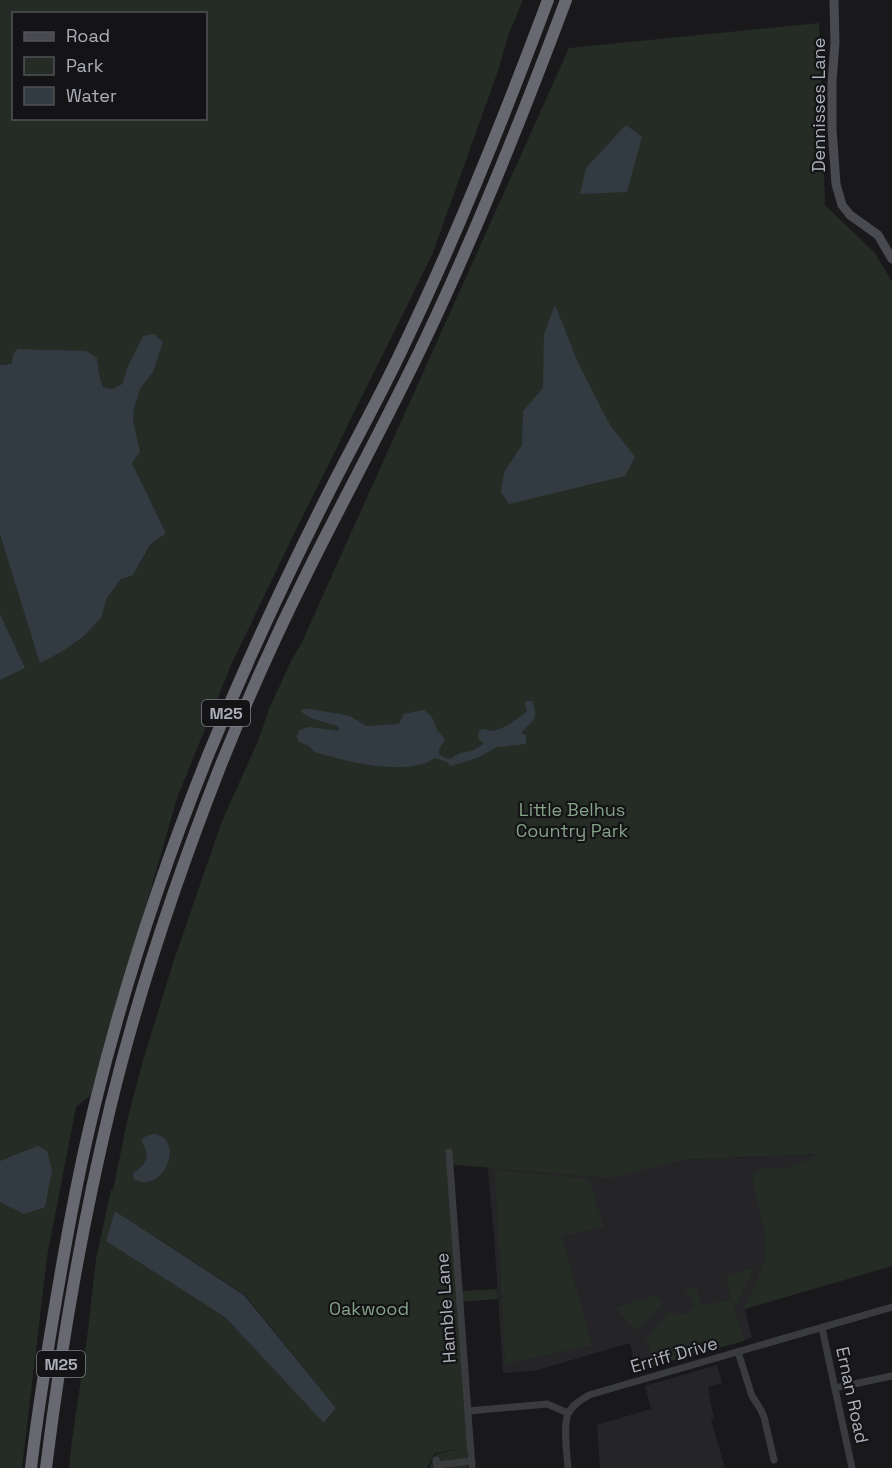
<svg xmlns="http://www.w3.org/2000/svg" width="892" height="1468" font-family="'Space Grotesk',sans-serif">
	<style>
		.built { fill: #252527 }
		.green { fill: #252c26; fill-rule: evenodd }
		.water { fill: #333b42 }
		.lines { fill: none; stroke-linecap: round; stroke-linejoin: round }
		.street { stroke: #3a3b3f; stroke-width: 7 }
		.secondary { stroke: #484a4f; stroke-width: 9 }
		.highway { stroke: #676870; stroke-width: 12 }
		.labels { text-anchor: middle; stroke-width: 4.5; stroke-linejoin: round; paint-order: stroke }
		.shield { fill: #141416; stroke: #7e8088; stroke-width: 1.5 }
		.shield-label { font-size: 16px; font-weight: bold; fill: #acafb9 }
		.street-label { font-size: 18px; fill: #acafb9; stroke: #141416 }
		.park-label { font-size: 18px; fill: #85a289; stroke: #141416 }
	</style>
	<rect width="100%" height="100%" fill="#19191b"/>
	<g class="built">
		<path d="M819,1154L892,1266L745,1309L752,1338L636,1371L630,1343L534,1371L503,1373L494,1236L487,1162L572,1165Z"/>
		<path d="M717,1365L722,1383L708,1387L714,1419L711,1420L725,1468H600L597,1425L651,1409L645,1386Z"/>
	</g>
	<g class="green">
		<path d="M0,0H523L508,36L498,71L432,255L290,542L231,665L177,798L92,1094L76,1107L47,1257L22,1468H0V680L24,668L0,614V534L1,538L63,651L84,636L101,618L107,598L121,579L133,575L152,544L166,533L132,463L135,434L133,420L134,409L140,389L153,372L163,341L128,366L122,384L112,389L103,387L99,374L97,358L56,351L18,349L13,364L0,365ZM14,14H206V118H14Z"/>
		<path d="M819,23L825,205L875,253L892,282V1266L744,1309L765,1261L766,1239L752,1178C759,1163 777,1169 791,1167C799,1165 811,1159 817,1154L683,1160L609,1178L447,1164L468,1447H467V1468H429L436,1454L460,1448L435,1453L427,1468H69L72,1440L87,1338L96,1259L111,1190H113L128,1117L144,1057L173,963L222,821L258,741L269,709L291,661L302,642L569,48ZM115,1211L245,1295L336,1408L325,1423L225,1317Z"/>
		<path d="M495,1170L589,1179L604,1227L562,1236L592,1345L505,1364Z"/>
		<path d="M754,1268L734,1309L744,1341L653,1366L648,1342L643,1343L669,1312C672,1313 674,1315 678,1315C687,1316 700,1306 691,1297C689,1294 685,1293 683,1291L696,1287L702,1306L718,1302L719,1303L731,1300L726,1276Z"/>
		<path d="M497,1289L498,1299L462,1302L461,1291Z"/>
		<path d="M657,1295L662,1304L636,1331L616,1308Z"/>
	</g>
	<g class="water">
		<path d="M626,125L642,137L627,192L580,194L586,168Z"/>
		<path d="M555,305L579,365L610,425L635,457L625,476L509,504L501,492L504,472L522,445L523,411L543,388L544,334Z"/>
		<path d="M154,334L163,342L153,372L140,389L134,409L133,420L140,452L132,463L166,533L151,544L133,575L121,579L107,598L101,618L84,636L63,651L40,663L0,534V365L12,364L13,354L18,349L86,351L97,358L99,374L103,387L112,389L122,384L128,366L143,336Z"/>
		<path d="M0,614L25,668L0,680Z"/>
		<path d="M526,701H532C540,720 532,720 521,733L526,735V744L497,747L477,758L451,766L447,762L435,758C431,760 427,763 422,764C391,773 345,761 315,752L309,746L299,742L297,737L299,730L309,727L338,731L339,727C329,722 308,720 301,711L303,709H311L350,716L366,726L399,724L404,714L424,710L432,717L437,730L445,739L439,750V754L443,757L450,759L460,753L472,751L484,744L478,738L479,731L482,729C486,729 489,731 492,731C502,730 520,718 527,711L525,705Z"/>
		<path d="M155,1134C158,1135 162,1136 164,1138C180,1153 160,1193 134,1179L133,1173C147,1164 151,1157 142,1142L143,1138L149,1135Z"/>
		<path d="M38,1146L47,1151L52,1170L45,1207L24,1214L0,1202V1161Z"/>
		<path d="M115,1211L244,1295L336,1408L324,1423L225,1317L106,1241Z"/>
	</g>
	<g class="lines">
		<g class="street">
			<path d="M449,1152L472,1468"/>
			<path d="M822,1328L852,1468"/>
			<path d="M738,1352L752,1396L761,1410L764,1417L774,1460"/>
			<path d="M835,1388L892,1376"/>
			<path d="M468,1411L547,1404L568,1413"/>
			<path d="M436,1460L437,1465L472,1461"/>
			<path d="M568,1468C567,1455 563,1425 568,1414C572,1405 581,1400 589,1395L892,1307"/>
		</g>
		<path class="secondary" d="M834,0L835,43L832,82V129L836,184L842,205L850,215L878,235L892,259"/>
		<g class="highway">
			<path d="M31,1468C36,1424 43,1380 50,1336C63,1258 76,1181 95,1104C124,985 163,867 209,753C246,663 287,575 331,488C356,439 383,391 406,341C459,230 505,115 548,0"/>
			<path d="M46,1468C61,1346 82,1224 111,1104C139,989 177,877 220,767C246,702 275,637 307,573C345,496 387,420 424,342C477,231 523,115 566,0"/>
		</g>
	</g>
	<g class="labels">
		<g class="shield">
			<rect x="202" y="700" width="48" height="26" rx="4.5"/>
			<rect x="37" y="1351" width="48" height="26" rx="4.5"/>
		</g>
		<g class="shield-label">
			<text x="226" y="719">M25</text>
			<text x="61" y="1370">M25</text>
		</g>
		<g class="street-label">
			<text transform="translate(819 105) rotate(-90)" y="6">Dennisses Lane</text>
			<text transform="translate(446 1308) rotate(-94)" y="6">Hamble Lane</text>
			<text transform="translate(674 1355) rotate(-16)" y="6">Erriff Drive</text>
			<text transform="translate(852 1395) rotate(78)" y="6">Ernan Road</text>
		</g>
		<g class="park-label">
			<text x="572" y="816">Little Belhus<tspan x="572" dy="21">Country Park</tspan></text>
			<text x="369" y="1315">Oakwood</text>
		</g>
	</g>
	<rect x="12" y="12" width="195" height="108" fill="#141416" stroke="#515257" stroke-width="1.5"/>
	<rect x="24" y="32" width="30" height="9" fill="#484a4f" stroke="#515257" stroke-width="1.5"/>
	<text x="66" y="42" font-size="18" fill="#acafb9">Road</text>
	<rect x="24" y="57" width="30" height="18" fill="#252c26" stroke="#515257" stroke-width="1.5"/>
	<text x="66" y="72" font-size="18" fill="#acafb9">Park</text>
	<rect x="24" y="87" width="30" height="18" fill="#333b42" stroke="#515257" stroke-width="1.5"/>
	<text x="66" y="102" font-size="18" fill="#acafb9">Water</text>
</svg>
